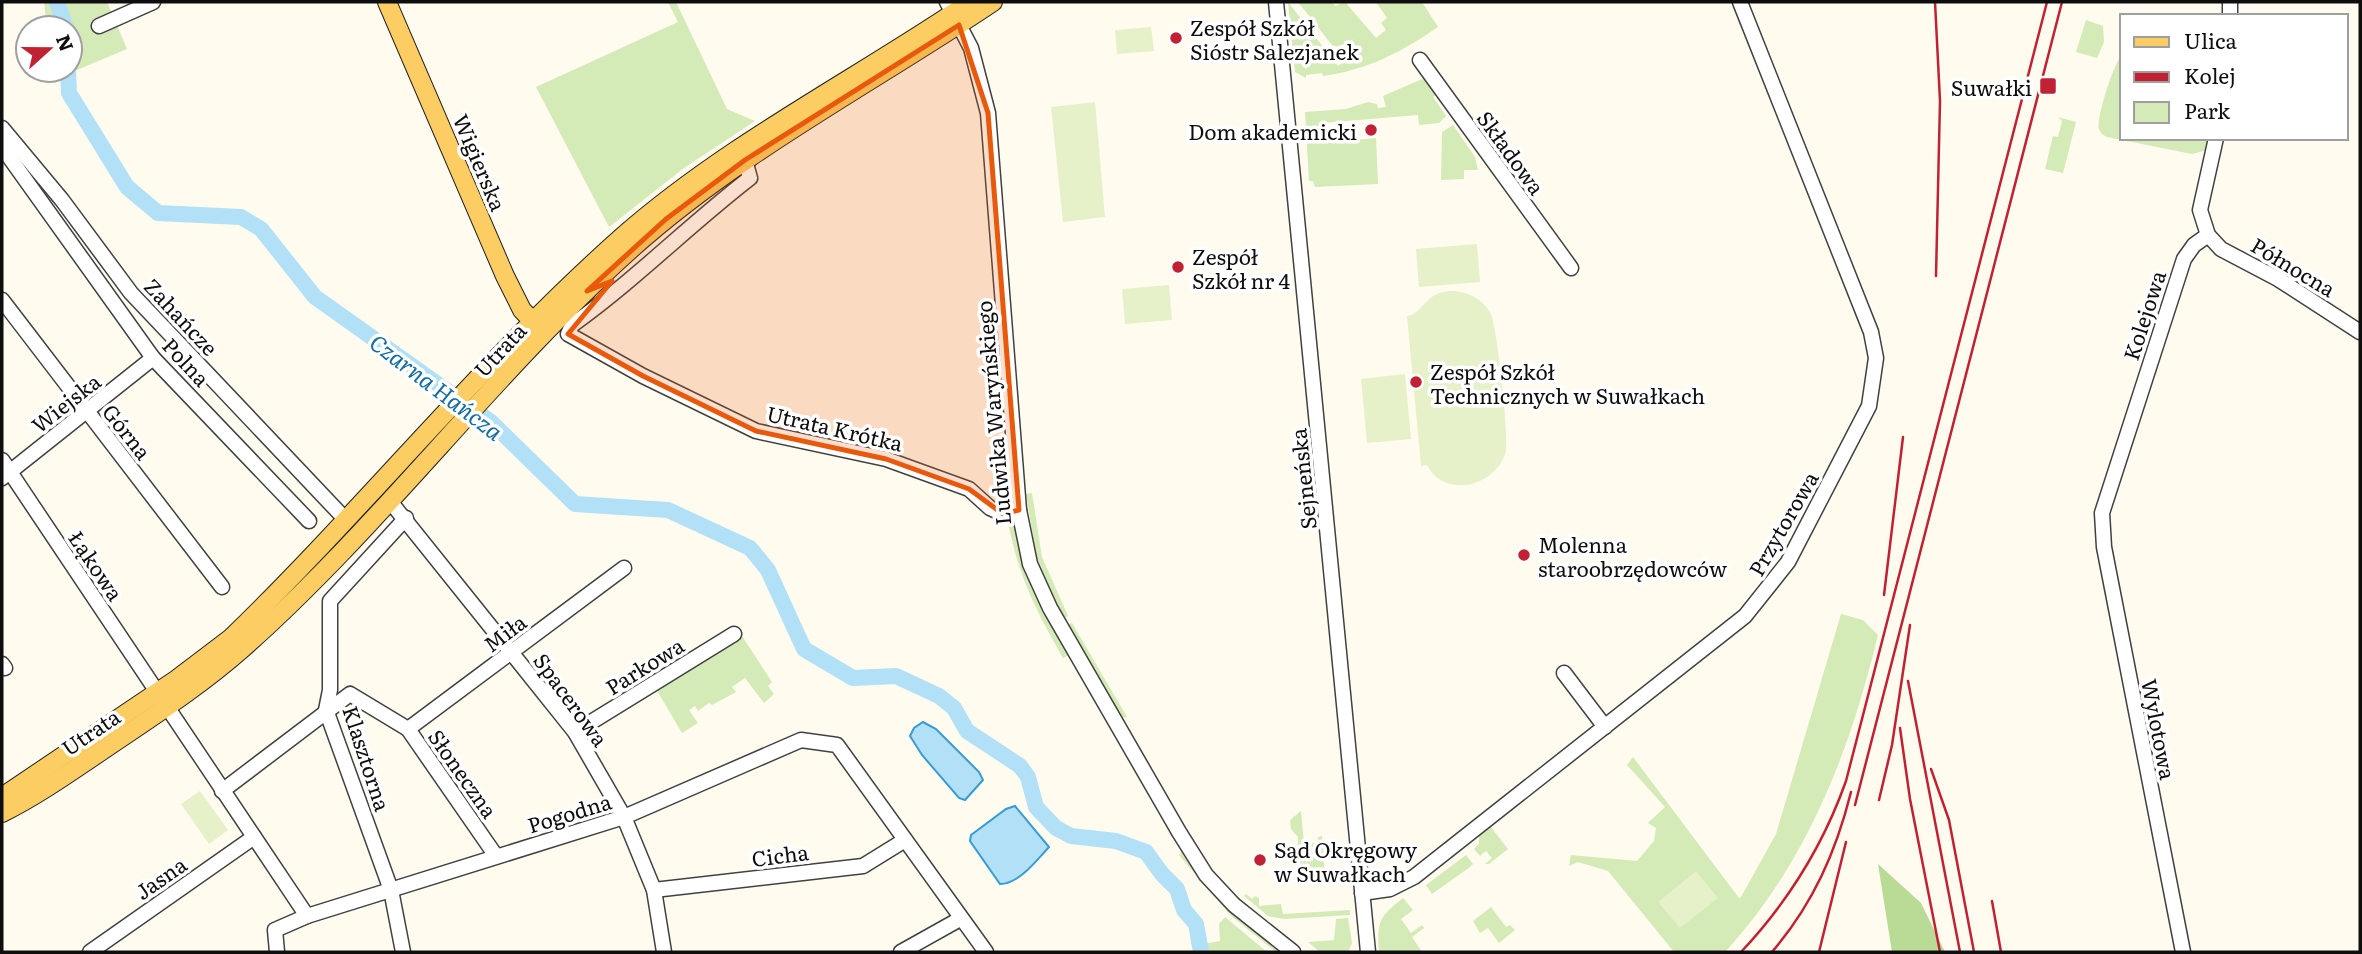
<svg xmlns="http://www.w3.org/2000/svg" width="2362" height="954" viewBox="0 0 2362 954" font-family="Literata,serif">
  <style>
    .green { fill: #d4eab7 }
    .forest { fill: #b9db96 }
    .pitch { fill: #e6f1c9 }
    .water { fill: #b2e1f7; stroke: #379cd0; stroke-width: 2 }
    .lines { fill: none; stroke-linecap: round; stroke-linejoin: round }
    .river { stroke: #b2e1f7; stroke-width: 16 }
    .minor-casing { stroke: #414141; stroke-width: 17 }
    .major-casing { stroke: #1f1f1f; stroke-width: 20 }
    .minor { stroke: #fff; stroke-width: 14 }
    .major { stroke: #fbcd62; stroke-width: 18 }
    .rail { stroke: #c12233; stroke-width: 2.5 }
    .marked { fill: #e8590c; fill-opacity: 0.2; stroke: #e8590c; stroke-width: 5; stroke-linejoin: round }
    .poi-dot { fill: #c12233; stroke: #fff; stroke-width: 2.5 }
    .labels { text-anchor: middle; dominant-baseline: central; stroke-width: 7; stroke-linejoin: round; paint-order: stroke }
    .poi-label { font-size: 21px; fill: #0e0e0e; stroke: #fff; text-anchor: start }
    .street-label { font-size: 21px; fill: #0e0e0e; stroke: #fff }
    .water-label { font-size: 23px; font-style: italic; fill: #146ca2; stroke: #fff }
  </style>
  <rect width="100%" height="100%" fill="#fffbee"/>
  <g class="green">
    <path d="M44,2H107L127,49L53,80L52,70H70V28H47Z"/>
    <path d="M668,2H676L727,109L755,121L684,168L609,227L536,87L678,22Z"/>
    <path d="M1288,2L1338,66L1353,56L1346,46L1354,39L1338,47L1332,45L1298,2H1332L1335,6L1345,2L1376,38L1386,30L1381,23L1387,18L1376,2H1422L1438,27C1402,52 1367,70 1323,76L1322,73L1306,75V78L1295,72Z"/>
    <path d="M2086,20L2103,26L2104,42L2097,58L2076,52Z"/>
    <path d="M2122,55V138H2210L2207,150L2192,154L2107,137C2103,135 2101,134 2099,129C2096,119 2114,62 2122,55Z"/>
    <path d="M1427,77L1438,93L1433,97L1446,116L1439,123L1419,125L1418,115L1322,123L1324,143L1376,138L1378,184L1315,187L1313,181H1309L1305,112L1346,109L1368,102L1377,104L1378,108L1386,107L1383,96Z"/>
    <path d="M2058,117L2076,122L2063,173L2045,169L2053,136L2058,137L2062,121Z"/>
    <path d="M1453,125L1475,157L1478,170H1464V179L1441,180L1442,132Z"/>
    <path d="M1032,493L1042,557L1068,616L1062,619L1037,561L1026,494Z"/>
    <path d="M1007,515L1014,520C1023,571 1043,611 1069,655L1063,658C1035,609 1016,572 1007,515Z"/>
    <path d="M1841,614L1863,620L1878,635C1850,751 1807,863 1725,952H1674L1608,871L1578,862L1569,866L1571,855L1637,861L1654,841L1656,828L1648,823L1665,807L1627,765L1633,757L1739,898L1741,897L1776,834Z"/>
    <path d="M1072,623L1127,717L1121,718L1067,625Z"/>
    <path d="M742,636L772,682L768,686L774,694L764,703L745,678L732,687L736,692L712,705L709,703L698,711L695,706L689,710L698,723L682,733L656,689Z"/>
    <path d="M1301,811L1304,844L1318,843V837L1322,836L1325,878L1303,880L1302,864H1297L1298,837L1291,829L1290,820Z"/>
    <path d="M1490,826L1508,849L1489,864H1485L1492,858L1486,851L1480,856L1474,849L1479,844V836Z"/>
    <path d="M1183,850L1233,913L1283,952H1276L1230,915L1179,855Z"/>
    <path d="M1466,855L1473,864L1470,867L1432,894L1426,885Z"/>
    <path d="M1246,894L1252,899L1255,896L1259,898V906L1281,904L1283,914L1350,910V915L1284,919L1268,916L1244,896Z"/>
    <path d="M1403,898L1413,910L1401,919L1411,933L1422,925L1424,928L1412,937L1422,952H1379C1377,921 1379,917 1403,898Z"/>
    <path d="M1491,907L1506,927L1510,925L1515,930L1499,943L1488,928L1480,933L1473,921Z"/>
    <path d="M1225,917L1267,952H1206L1204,944L1220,941L1219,924Z"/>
    <path d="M1348,918L1352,943L1348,952H1320L1308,942L1334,940L1336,919Z"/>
  </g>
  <path class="forest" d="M1878,864L1921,903L1945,952H1892Z"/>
  <g class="pitch">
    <path d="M1151,27L1154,51L1117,54L1115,30Z"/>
    <path d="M1095,102L1105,217L1063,222L1051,107Z"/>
    <path d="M1477,244L1480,282L1419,287L1416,249Z"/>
    <path d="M1169,285L1172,320L1125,324L1122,289Z"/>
    <path d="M1454,291C1469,292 1482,299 1490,312C1497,322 1509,439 1506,451C1497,486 1445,500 1427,465L1421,466L1407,316C1424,314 1424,290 1454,291Z"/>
    <path d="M1405,374L1411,439L1367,443L1361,379Z"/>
    <path d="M200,791L228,830L209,844L181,804Z"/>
    <path d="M1696,871L1718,898L1680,928L1658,902Z"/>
  </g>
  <g class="water">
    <path d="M923,722L936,729L979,772L983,780L965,800L959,798L922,755L910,736L914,728Z"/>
    <path d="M1015,806L1049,847C1037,860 1019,884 1000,884L970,841L971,835L1006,809Z"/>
  </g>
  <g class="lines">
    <g class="river">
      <path d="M57,2L66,28"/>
      <path d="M68,70L69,93L127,187L158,213L241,217L261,229L315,297L491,422L575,504L668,510L750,548L768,570L804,649L853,678L896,676L939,696L954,708L967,731L1020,766L1028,777L1036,807L1056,828L1071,836L1116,841L1146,852L1162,874L1177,889L1184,910L1196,924L1201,952"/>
    </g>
    <defs>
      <g id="minor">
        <path d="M947,2L971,48L988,113L1019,510L1030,564L1050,608L1179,832L1206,875L1234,905L1293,952"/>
        <path d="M1276,2L1368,952"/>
        <path d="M2230,16V2"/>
        <path d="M99,26L153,2"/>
        <path d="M1420,60L1571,268"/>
        <path d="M2,128L62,200L131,293L346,520"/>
        <path d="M2216,138L2200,210L2208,235L2221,249L2278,279L2360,332"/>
        <path d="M2,147L153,358L309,521"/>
        <path d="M745,160L750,178C689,225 635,280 572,325L568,334L643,376L756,431L886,459L969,489L990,508L1003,514L1019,510"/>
        <path d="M2,300L222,587"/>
        <path d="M2,460L307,916L624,817L801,740L837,745L986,952"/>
        <path d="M2,478L153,358"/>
        <path d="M389,500L575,732L624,817L654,890L664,952"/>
        <path d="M2,664L5,668"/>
        <path d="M1564,673L1605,727"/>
        <path d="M408,729L624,568"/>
        <path d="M575,732L734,634"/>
        <path d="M222,791L350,694L408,729L496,856"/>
        <path d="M654,890L863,866L905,840"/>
        <path d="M1362,893L1390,889L1414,877L1745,616L1788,562L1869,406L1876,358L1871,332L1740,2"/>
        <path d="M90,952L254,837"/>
        <path d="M277,952L275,930L307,916"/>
        <path d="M403,952L391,890L326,710L330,690V601L406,518"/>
        <path d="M901,952L960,919"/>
        <path d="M2183,952L2104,547L2102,513L2184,259L2194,245L2208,235"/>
      </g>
      <g id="major">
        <path d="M387,2L505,276L522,310L542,331"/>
        <path d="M2,797L177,679L231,638C365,508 483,360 623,236C728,144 855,80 970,2"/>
        <path d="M2,813C38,795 72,771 106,748C152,717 200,686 242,649C381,526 492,374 630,250C739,152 871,84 993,2"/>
      </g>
    </defs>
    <use href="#minor" class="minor-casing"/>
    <use href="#major" class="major-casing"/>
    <use href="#minor" class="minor"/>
    <use href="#major" class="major"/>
    <g class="rail">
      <path d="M1935,2L1940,101L1936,276"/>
      <path d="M1884,595L1903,437"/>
      <path d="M1908,681L1960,952"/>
      <path d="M1900,728L1910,799L1940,952"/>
      <path d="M1931,769L1949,820L1974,952"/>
      <path d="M1879,800L1892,745L1910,625"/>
      <path d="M1855,805L2062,2"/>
      <path d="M1992,901L2001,952"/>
      <path d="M1741,952C1788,902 1823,846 1846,781L2047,2"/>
      <path d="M1772,952C1813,904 1836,852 1851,792"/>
      <path d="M1819,952L1846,842"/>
    </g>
  </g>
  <path class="marked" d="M959,25L988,113L1019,510L1003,514L969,489L886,459L756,431L643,376L568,334L612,281L587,291L666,219L745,160Z"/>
  <g class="poi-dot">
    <circle cx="1176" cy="38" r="7"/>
    <rect x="2039" y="77" width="18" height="18" rx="3.5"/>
    <circle cx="1371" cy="130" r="7"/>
    <circle cx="1178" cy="267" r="7"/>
    <circle cx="1416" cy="382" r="7"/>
    <circle cx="1524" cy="555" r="7"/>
    <circle cx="1260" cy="860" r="7"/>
  </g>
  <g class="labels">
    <g class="poi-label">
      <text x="1190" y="26">Zespół Szkół<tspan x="1190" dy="24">Sióstr Salezjanek</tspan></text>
      <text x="2032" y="86" text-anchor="end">Suwałki</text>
      <text x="1357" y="130" text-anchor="end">Dom akademicki</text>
      <text x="1192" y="255">Zespół<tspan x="1192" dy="24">Szkół nr 4</tspan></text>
      <text x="1430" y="370">Zespół Szkół<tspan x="1430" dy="24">Technicznych w Suwałkach</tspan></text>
      <text x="1538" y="543">Molenna<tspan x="1538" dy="24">staroobrzędowców</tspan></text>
      <text x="1274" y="848">Sąd Okręgowy<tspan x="1274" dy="24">w Suwałkach</tspan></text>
    </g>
    <g class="street-label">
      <text transform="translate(1512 152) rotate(54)">Składowa</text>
      <text transform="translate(481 162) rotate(67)">Wigierska</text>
      <text transform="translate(2294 266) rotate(31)">Północna</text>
      <text transform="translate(2143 315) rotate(-72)">Kolejowa</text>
      <text transform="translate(182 316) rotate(47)">Zahańcze</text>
      <text transform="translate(499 349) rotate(-47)">Utrata</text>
      <text transform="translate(187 361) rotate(47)">Polna</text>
      <text transform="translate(65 402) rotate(-38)">Wiejska</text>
      <text transform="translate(992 413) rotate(-95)">Ludwika Waryńskiego</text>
      <text transform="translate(835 427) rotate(13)">Utrata Krótka</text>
      <text transform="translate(128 431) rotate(52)">Górna</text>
      <text transform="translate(1302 479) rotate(-96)">Sejneńska</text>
      <text transform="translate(1782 523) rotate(-60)">Przytorowa</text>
      <text transform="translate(97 565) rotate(56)">Łąkowa</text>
      <text transform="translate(504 632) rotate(-37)">Miła</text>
      <text transform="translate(644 665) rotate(-32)">Parkowa</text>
      <text transform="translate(572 699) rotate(54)">Spacerowa</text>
      <text transform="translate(2160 729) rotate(79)">Wylotowa</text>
      <text transform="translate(90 731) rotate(-34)">Utrata</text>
      <text transform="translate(368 758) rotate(72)">Klasztorna</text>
      <text transform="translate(464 773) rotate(55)">Słoneczna</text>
      <text transform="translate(569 812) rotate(-17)">Pogodna</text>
      <text transform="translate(780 854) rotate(-7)">Cicha</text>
      <text transform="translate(160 877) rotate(-35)">Jasna</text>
    </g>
    <g class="water-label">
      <text transform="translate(437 386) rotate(37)">Czarna Hańcza</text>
    </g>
  </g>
  <rect width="2362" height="954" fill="none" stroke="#0e0e0e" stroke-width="7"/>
  <rect x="2120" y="14" width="228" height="126" fill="#ffffff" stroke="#9f9f9f" stroke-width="2"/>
  <rect x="2134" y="37" width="35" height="10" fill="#fbcd62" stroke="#9f9f9f" stroke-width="2"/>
  <text x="2184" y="49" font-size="21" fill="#0e0e0e">Ulica</text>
  <rect x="2134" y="72" width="35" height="10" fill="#c12233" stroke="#9f9f9f" stroke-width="2"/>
  <text x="2184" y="84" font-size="21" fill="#0e0e0e">Kolej</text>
  <rect x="2134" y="102" width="35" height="21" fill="#d4eab7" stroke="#9f9f9f" stroke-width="2"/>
  <text x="2184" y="119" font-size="21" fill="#0e0e0e">Park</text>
  <g transform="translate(49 49) rotate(69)"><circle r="33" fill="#ffffff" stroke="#9f9f9f" stroke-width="2"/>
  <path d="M0-5L12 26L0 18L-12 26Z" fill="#c12233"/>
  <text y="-10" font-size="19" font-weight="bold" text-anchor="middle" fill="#0e0e0e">N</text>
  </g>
</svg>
